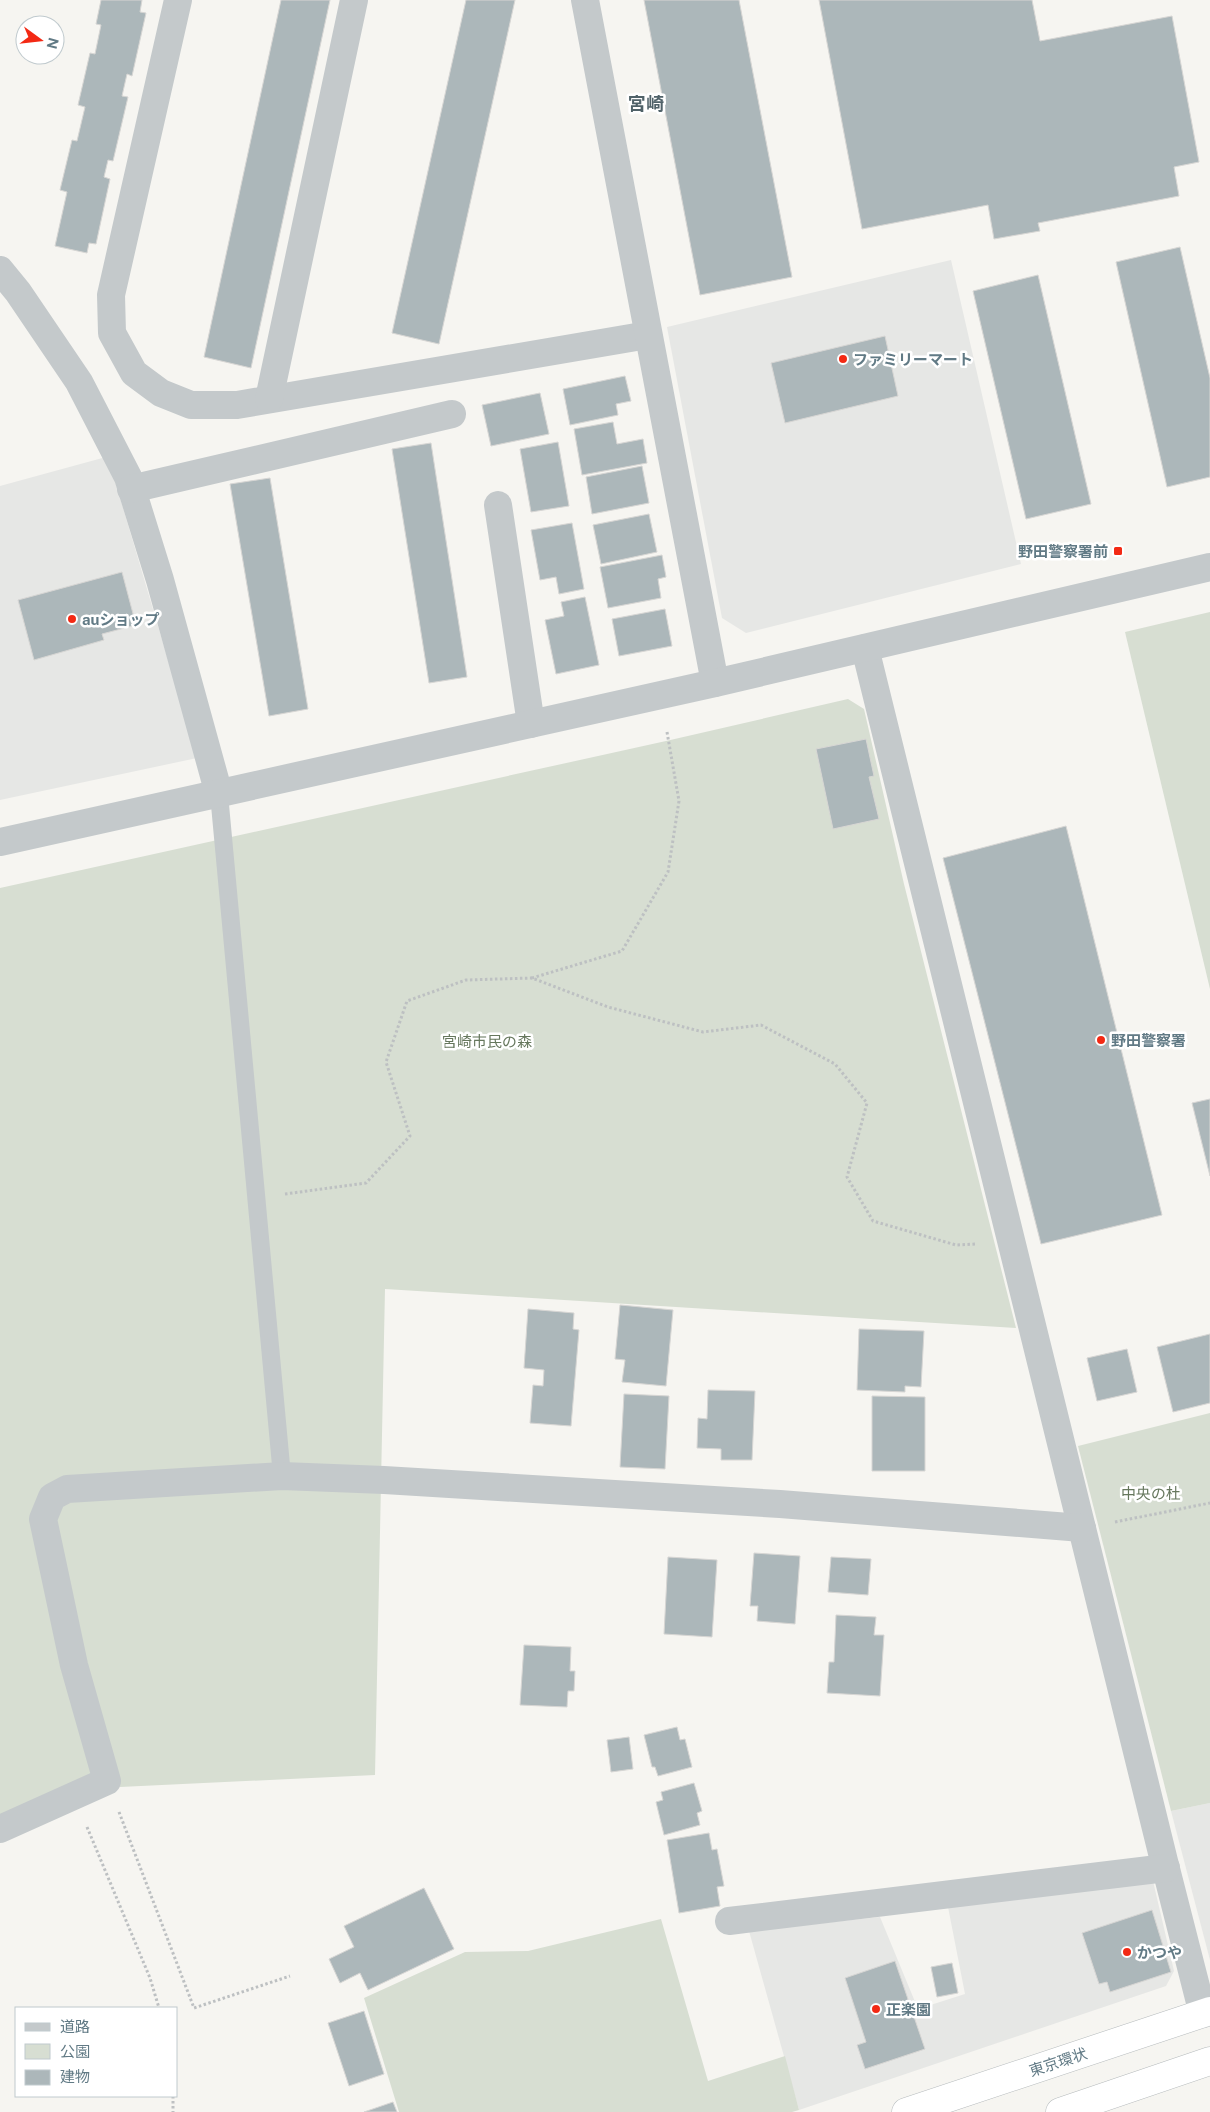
<svg xmlns="http://www.w3.org/2000/svg" width="1210" height="2112" viewBox="0 0 1210 2112" font-family="'Public Sans','Noto Sans JP',sans-serif">
  <style>
    .built { fill: #e6e7e5 }
    .green { fill: #d7ded2 }
    .building { fill: #acb7ba; stroke: #d7d6d4 }
    .lines { fill: none; stroke-linecap: round; stroke-linejoin: round }
    .trunk-casing { stroke: #b6bbbd; stroke-width: 29 }
    .path { stroke: #bdc0c2; stroke-width: 3; stroke-dasharray: 2.5 2.5; stroke-linecap: butt }
    .service { stroke: #c4c9cb; stroke-width: 18 }
    .minor { stroke: #c4c9cb; stroke-width: 28 }
    .tertiary { stroke: #c4c9cb; stroke-width: 28 }
    .trunk { stroke: #fff; stroke-width: 28 }
    .poi-dot { fill: #f32914; stroke: #fff; stroke-width: 2 }
    .labels { text-anchor: middle; dominant-baseline: central; stroke-width: 5; stroke-linejoin: round; paint-order: stroke }
    .poi-label { font-size: 15px; font-weight: bold; fill: #617a85; stroke: #fff; text-anchor: start }
    .park-label { font-size: 15px; fill: #66775d; stroke: #fff }
    .street-label { font-size: 15px; fill: #617a85; stroke: #fff }
    .quarter-label { font-size: 18px; font-weight: bold; fill: #506269; stroke: #fff }
  </style>
  <rect width="100%" height="100%" fill="#f6f5f1"/>
  <g class="built">
    <path d="M951,260L1021,564L746,633L722,618L667,327Z"/>
    <path d="M106,457L116,484L197,758L0,800V486Z"/>
    <path d="M1210,1803V1960L1171,1811Z"/>
    <path d="M1153,1881L1174,1971L1166,1986L799,2110L749,1931L880,1917L918,2009L965,1994L948,1907Z"/>
  </g>
  <g class="green">
    <path d="M1210,612V989L1125,632Z"/>
    <path d="M848,699L864,709L904,884L1016,1328L385,1289L375,1775L120,1787L114,1773L0,1822V888L666,741Z"/>
    <path d="M1210,1413V1803L1171,1811L1078,1446Z"/>
    <path d="M661,1919L708,2081L785,2056L799,2110L792,2112H399L364,1998L465,1952L528,1951Z"/>
  </g>
  <g class="building">
    <path d="M101,0H142L140,12L146,13L132,76L127,74L122,96L128,97L113,161L108,160L104,177L110,179L96,244L89,243L87,253L55,246L67,192L60,190L72,140L77,141L85,107L78,105L90,53L95,54L101,25L96,24Z"/>
    <path d="M281,0H330L251,368L204,357Z"/>
    <path d="M466,0H515L439,344L392,333Z"/>
    <path d="M644,0H739L792,277L700,295Z"/>
    <path d="M819,0H1032L1040,41L1172,16L1199,162L1174,167L1179,196L1038,223L1040,231L994,239L988,205L862,229Z"/>
    <path d="M1180,247L1210,378V477L1167,487L1116,262Z"/>
    <path d="M1038,275L1091,504L1026,519L973,291Z"/>
    <path d="M885,336L898,396L785,423L771,363Z"/>
    <path d="M625,376L631,401L616,404L618,415L570,425L563,389Z"/>
    <path d="M540,393L549,434L491,446L482,405Z"/>
    <path d="M613,422L617,444L643,439L647,463L582,475L574,429Z"/>
    <path d="M558,442L569,506L531,512L520,449Z"/>
    <path d="M431,443L467,677L429,683L392,449Z"/>
    <path d="M642,466L649,503L592,514L586,477Z"/>
    <path d="M270,478L308,709L269,716L230,484Z"/>
    <path d="M649,514L657,552L601,564L593,525Z"/>
    <path d="M572,523L584,589L559,594L556,577L540,580L531,530Z"/>
    <path d="M662,555L666,577L658,579L661,598L608,608L600,567Z"/>
    <path d="M122,572L136,625L102,634L104,640L34,660L18,600Z"/>
    <path d="M585,597L599,665L556,674L545,620L564,616L561,602Z"/>
    <path d="M665,609L672,646L619,656L612,619Z"/>
    <path d="M866,739L874,776L869,777L879,819L833,829L816,749Z"/>
    <path d="M1066,826L1162,1215L1041,1244L943,858Z"/>
    <path d="M1210,1099V1176L1192,1103Z"/>
    <path d="M620,1305L673,1310L666,1386L622,1382L625,1360L615,1359Z"/>
    <path d="M528,1309L574,1313L573,1329L579,1330L571,1426L530,1423L533,1385L543,1386L544,1370L524,1368Z"/>
    <path d="M859,1329L924,1331L921,1387L905,1386V1392L857,1390Z"/>
    <path d="M1210,1334V1403L1173,1412L1157,1347Z"/>
    <path d="M1127,1349L1137,1392L1097,1401L1087,1358Z"/>
    <path d="M708,1390L755,1391L752,1460H721V1449L697,1448L698,1418L707,1419Z"/>
    <path d="M624,1394L669,1396L665,1469L620,1467Z"/>
    <path d="M872,1396L925,1397V1471H872Z"/>
    <path d="M754,1553L800,1556L795,1624L757,1621L758,1606H750Z"/>
    <path d="M668,1557L717,1560L712,1637L664,1634Z"/>
    <path d="M831,1557L871,1559L868,1595L828,1592Z"/>
    <path d="M836,1615L876,1617L874,1635H884L880,1696L827,1693L829,1662H834Z"/>
    <path d="M524,1645L571,1647L570,1671H575L574,1691H568L567,1707L520,1705Z"/>
    <path d="M677,1727L680,1740L685,1739L692,1767L658,1776L655,1767H652L644,1735Z"/>
    <path d="M629,1737L633,1769L611,1772L607,1740Z"/>
    <path d="M694,1783L702,1811L697,1813L700,1825L664,1835L656,1802L663,1800L661,1792Z"/>
    <path d="M709,1833L712,1850L717,1849L724,1886L717,1887L720,1906L679,1913L667,1840Z"/>
    <path d="M424,1888L454,1949L368,1990L360,1973L340,1983L329,1959L354,1947L344,1926Z"/>
    <path d="M1152,1910L1171,1972L1110,1992L1107,1982L1099,1984L1082,1933Z"/>
    <path d="M895,1961L925,2049L865,2069L857,2045L866,2042L845,1978Z"/>
    <path d="M952,1963L958,1993L937,1997L931,1967Z"/>
    <path d="M364,2011L384,2074L349,2086L328,2023Z"/>
    <path d="M393,2102L397,2112H364Z"/>
  </g>
  <g class="lines">
    <defs>
      <g id="trunk">
        <path d="M906,2112L1210,2011"/>
        <path d="M1060,2112L1210,2061"/>
      </g>
    </defs>
    <use href="#trunk" class="trunk-casing"/>
    <g class="path">
      <path d="M667,732L679,801L668,872L622,951L532,978L608,1007L703,1032L761,1025L835,1064L867,1103L847,1177L873,1221L956,1245L976,1244"/>
      <path d="M285,1194L366,1183L410,1136L386,1062L407,1001L466,980L532,978"/>
      <path d="M1115,1522L1210,1503"/>
      <path d="M119,1812L194,2008L290,1976"/>
      <path d="M87,1827L150,1978L159,2008"/>
      <path d="M173,2096V2112"/>
    </g>
    <path class="service" d="M219,794L282,1476"/>
    <g class="minor">
      <path d="M178,0L111,295L112,333L134,373L161,393L191,405H237L648,335"/>
      <path d="M585,0L715,683"/>
      <path d="M0,270L18,292L79,382L128,477L160,580L219,794"/>
      <path d="M269,399L354,0"/>
      <path d="M131,489L452,414"/>
      <path d="M498,505L531,724"/>
      <path d="M865,648L1164,1861L1203,2014"/>
      <path d="M0,1829L107,1781L74,1665L43,1519L52,1497L67,1489L282,1476L384,1480L780,1504L1082,1528"/>
      <path d="M729,1921L1166,1868"/>
    </g>
    <path class="tertiary" d="M0,842L715,683L1210,567"/>
    <use href="#trunk" class="trunk"/>
  </g>
  <g class="poi-dot">
    <circle cx="843" cy="359" r="5"/>
    <rect x="1113" y="546" width="10" height="10" rx="2.5"/>
    <circle cx="72" cy="619" r="5"/>
    <circle cx="1101" cy="1040" r="5"/>
    <circle cx="1127" cy="1952" r="5"/>
    <circle cx="876" cy="2009" r="5"/>
  </g>
  <g class="labels">
    <g class="poi-label">
      <text x="853" y="359">ファミリーマート</text>
      <text x="1108" y="551" text-anchor="end">野田警察署前</text>
      <text x="82" y="619">auショップ</text>
      <text x="1111" y="1040">野田警察署</text>
      <text x="1137" y="1952">かつや</text>
      <text x="886" y="2009">正楽園</text>
    </g>
    <g class="park-label">
      <text x="487" y="1041">宮崎市民の森</text>
      <text x="1151" y="1493">中央の杜</text>
    </g>
    <g class="street-label">
      <text transform="translate(1058 2062) rotate(-18)">東京環状</text>
    </g>
    <g class="quarter-label">
      <text x="646" y="103">宮崎</text>
    </g>
  </g>
  <rect x="15" y="2007" width="162" height="90" fill="#ffffff" stroke="#c0cace"/>
  <rect x="25" y="2023" width="25" height="8" fill="#c4c9cb" stroke="#c0cace"/>
  <text x="60" y="2032" font-size="15" fill="#617a85">道路</text>
  <rect x="25" y="2044" width="25" height="15" fill="#d7ded2" stroke="#c0cace"/>
  <text x="60" y="2057" font-size="15" fill="#617a85">公園</text>
  <rect x="25" y="2070" width="25" height="15" fill="#acb7ba" stroke="#c0cace"/>
  <text x="60" y="2082" font-size="15" fill="#617a85">建物</text>
  <g transform="translate(40 40) rotate(105)"><circle r="24" fill="#ffffff" stroke="#c0cace"/>
  <path d="M0-4L9 19L0 12L-9 19Z" fill="#f32914"/>
  <text y="-8" font-size="14" font-weight="bold" text-anchor="middle" fill="#617a85">N</text>
  </g>
</svg>
